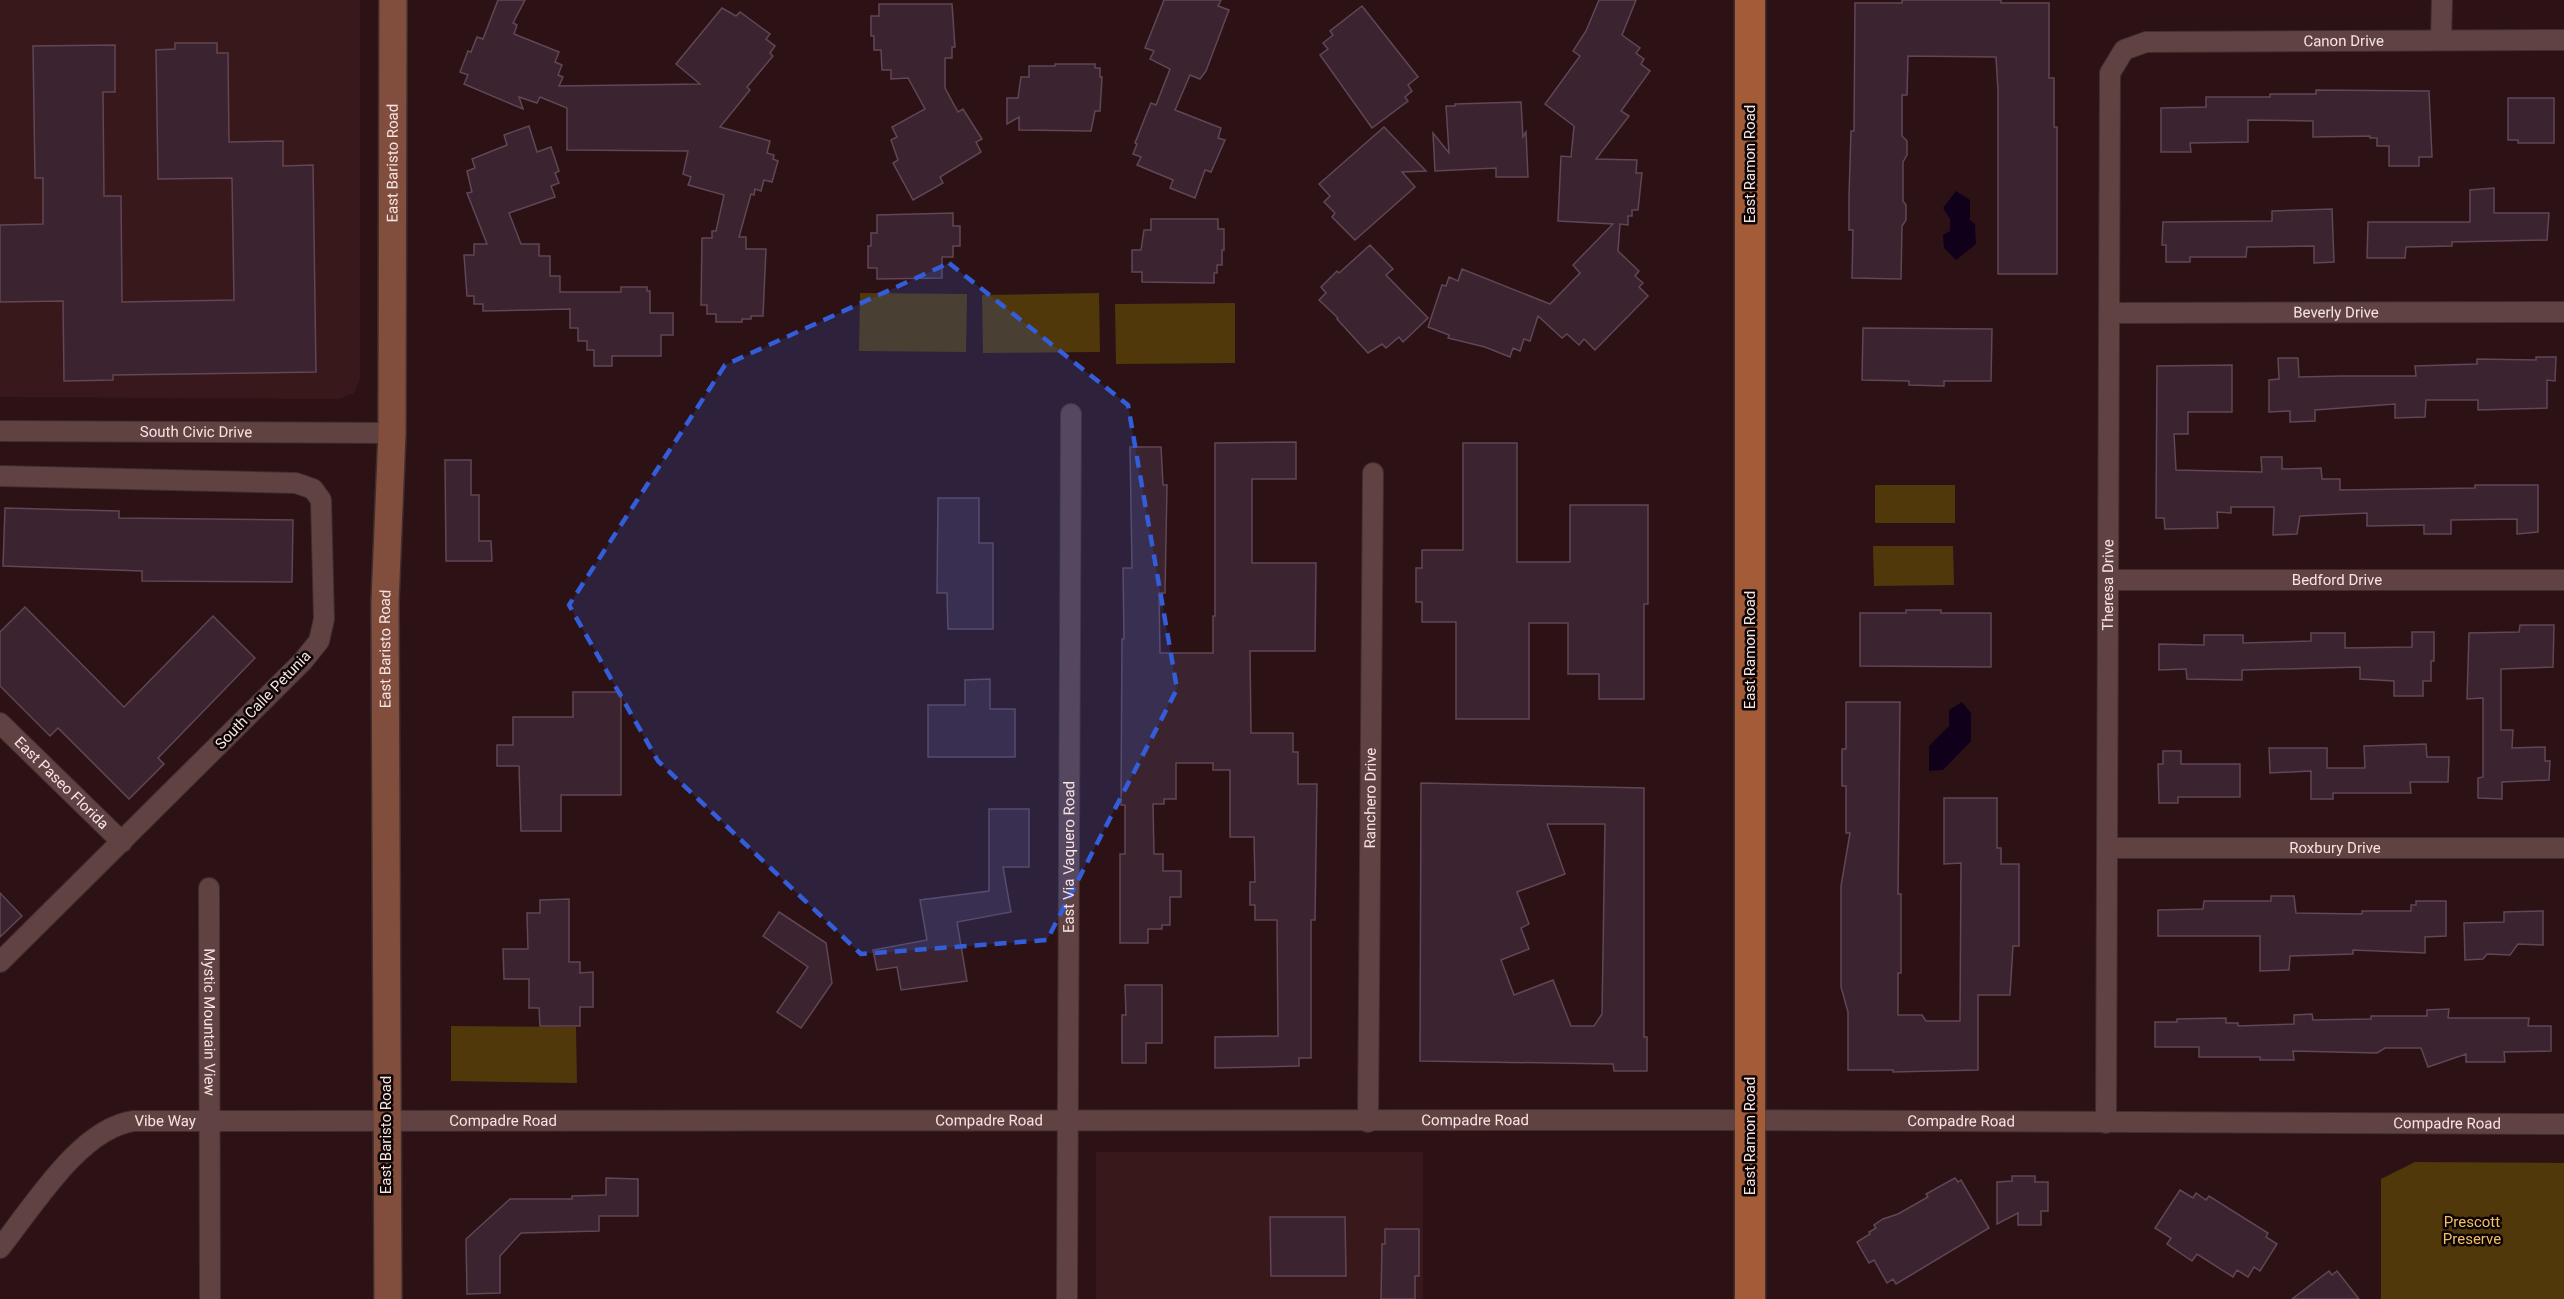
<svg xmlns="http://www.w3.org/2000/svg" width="2564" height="1299" viewBox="0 0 2564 1299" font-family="Roboto,sans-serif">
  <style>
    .built { fill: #39181b }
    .green { fill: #50380a }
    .water { fill: #100019 }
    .building { fill: #3b2330; stroke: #614655; stroke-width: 1.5; fill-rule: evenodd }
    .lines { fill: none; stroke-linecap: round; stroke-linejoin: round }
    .street-casing { stroke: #402e2f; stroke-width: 22 }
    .secondary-casing { stroke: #402e2f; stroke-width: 30 }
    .primary-casing { stroke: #402e2f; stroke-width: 33 }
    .street { stroke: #604243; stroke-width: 20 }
    .secondary { stroke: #814e3e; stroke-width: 27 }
    .primary { stroke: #a35b38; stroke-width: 30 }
    .marked { fill: #335dd9; fill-opacity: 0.2; stroke: #335dd9; stroke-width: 4.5; stroke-dasharray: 12 8; stroke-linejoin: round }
    .labels { text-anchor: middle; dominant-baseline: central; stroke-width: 5; stroke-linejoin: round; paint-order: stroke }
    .street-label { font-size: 15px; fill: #f6e3e3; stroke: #0d0404 }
    .park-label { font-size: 15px; fill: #f2bf67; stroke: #0d0404 }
  </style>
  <rect width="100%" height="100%" fill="#2c1214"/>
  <g class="built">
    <path d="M0,0H360V379L354,393L340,399L0,397Z"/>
    <rect x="1096" y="1152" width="327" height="147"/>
  </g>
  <g class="green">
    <path d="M860,293L967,294L966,352L859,351Z"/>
    <path d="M1099,293L1100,352L983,353L982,295Z"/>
    <path d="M1235,303V363L1116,364L1115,304Z"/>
    <rect x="1875" y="485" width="80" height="38"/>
    <path d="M1873,546H1953L1954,585L1874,586Z"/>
    <path d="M451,1026L576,1027L577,1083L451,1081Z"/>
    <path d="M2415,1162L2564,1163V1299H2381V1179Z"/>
  </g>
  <g class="water">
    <path d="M1956,191L1970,200V220L1975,224L1976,244L1956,260L1944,248L1943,235L1950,231V219L1943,208Z"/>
    <path d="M1962,702L1971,713V741L1943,770L1929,771V746L1949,726V710Z"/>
  </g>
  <g class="building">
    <path d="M498,0H525L513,23L517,25L514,34L559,52L555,62L562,65L558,75L563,77L559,86L700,84L676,64L722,8L736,16L740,12L770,34L766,39L775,46L770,53L773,56L747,87L750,90L720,127L770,141L767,153L774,155L773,159L778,161L772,182L764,180L761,191L755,189L754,195L751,194L739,237H746V249H766L763,316H751V319H742V322H716V314H707V305H701L702,238H712V231H716L724,195L688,185L691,177L683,174L688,151L567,150V108L540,97L537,103L519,97L523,109L464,84L468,75L460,72L468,51L471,52L477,37L483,39Z"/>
    <path d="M1164,0H1221L1218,6L1229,10L1206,71L1200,79L1190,75L1175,110L1221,128L1218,138L1225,140L1211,172L1205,170L1195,198L1170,188L1173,180L1137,165L1141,157L1133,154L1137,144L1135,143L1144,120L1151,103L1156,105L1170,69L1150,59L1154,51L1145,48Z"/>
    <path d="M1599,0H1636L1622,35L1640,48L1636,53L1644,59L1641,64L1650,71L1621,111L1629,116L1596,159L1637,160L1636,173H1642L1638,210H1632V216H1628V225L1620,224L1618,251L1639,271L1635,276L1643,283L1639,287L1648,296L1595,350L1584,339L1579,345L1567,334L1562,338L1538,316L1530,341L1524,339L1520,351L1513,348L1510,357L1485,347L1448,338L1449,335L1428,327L1442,285L1446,286L1449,277L1458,281L1462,269L1550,304L1580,273L1573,265L1613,224L1558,221L1561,156L1571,157L1574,126L1545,104L1580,56L1573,51L1586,31Z"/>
    <path d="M1902,0H2001V3H2049V78H2054V127H2057V274H1998V91L1996,57L1908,56L1907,95H1902V136L1907,141V155L1903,162V201L1906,205V220L1902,226L1901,279L1852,278L1853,230H1849V196L1851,131H1854L1855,3H1902Z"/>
    <path d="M879,4H952L955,47H952V58H945V88L958,112L963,109L982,139L976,142L981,152L940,177L943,183L913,200L893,163L898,160L891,140L897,137L892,127L925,109L908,78L891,79V70H882L881,50H874V36H871V16H879Z"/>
    <path d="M1362,6L1418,77L1408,85L1412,91L1405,97L1408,101L1372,128L1320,55L1328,49L1323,43L1333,35L1330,31Z"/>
    <path d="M175,43H217V53H228L229,142L283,141V166L313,165L316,372L113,375V380L64,381L63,301L0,302V225L43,224V178H35L33,46L115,45V92H103L104,196H121L122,302L234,300L232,178L158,179L156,50L175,49Z"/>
    <path d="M1055,64H1095V68H1100V77H1102L1100,111H1095L1091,131L1019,130V117L1007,124V98H1018L1021,77H1029V66H1055Z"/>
    <path d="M2316,90L2429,91L2432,157H2419V166H2389V146H2377V138H2370V136L2313,137V121L2248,120V142L2190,143L2191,152H2161V108L2206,107V97H2270V94H2316Z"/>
    <path d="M2508,98H2554V143H2518V140H2508Z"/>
    <path d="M1521,102L1523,137L1526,132L1528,177H1496V168L1435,171L1433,133L1449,153L1446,106H1455V104Z"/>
    <path d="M529,126L537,152L551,147L559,171L555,173L559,183L551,186L555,197L509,213L521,244H539V256H550V276H560V292H621V287H647V291H650V313H673V335H661V356H612V366H594V350H587V341H578V328H570V309L483,311V304H474V296H467L464,255H474V244H487L467,193L472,192L467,171L475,168L472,159L507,145L504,135Z"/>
    <path d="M1384,127L1426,171L1402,172L1415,187L1355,240L1332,217L1335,213L1324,202L1330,196L1319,184Z"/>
    <path d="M2494,188V213H2549L2547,240L2452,242V246L2406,247L2405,258H2367L2368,222H2470V190Z"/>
    <path d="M2332,209L2334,262L2314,263V246L2247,247L2246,257H2190V262H2166V245H2162L2163,222L2272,221V211Z"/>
    <path d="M953,213V226H960V246H953V257H942V278L877,279V268H868V246H871V233H877V215Z"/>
    <path d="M1151,219H1218V229H1224V250H1222V265H1217V273H1214V283L1142,282V272H1132V250H1141L1144,230H1151Z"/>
    <path d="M1370,245L1393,269L1386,275L1428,318L1403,342L1399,337L1386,348L1382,344L1368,353L1337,319L1338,318L1319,300L1326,293L1321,287L1337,271L1339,273Z"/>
    <path d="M1863,328L1992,329L1991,381H1944V386L1909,385V381L1862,380Z"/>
    <path d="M2536,357H2556L2555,381L2547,380V408L2478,410V400H2426L2425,417L2395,418V404L2315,410V421L2290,422V411L2269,412V380L2279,379L2278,358H2298L2299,377L2342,376H2416L2415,366L2477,364V359L2536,360Z"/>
    <path d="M2232,365V412H2188V434H2174L2176,470L2262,472L2261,457H2282V469L2321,468L2322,479H2340V490L2475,488V485H2538V532L2517,534V519L2451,520V534H2424V525L2367,526V513L2300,516L2297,534L2273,535L2274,507H2231V513L2217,512L2218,528L2165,529L2164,518H2156L2157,366Z"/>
    <path d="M1296,442V479H1252V563H1316L1315,651H1250L1251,733H1293V752H1298V784H1317L1315,920H1311V1058H1299V1066L1215,1068V1037L1278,1036L1277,920H1255V905H1250V882H1255L1254,837H1230V770H1213V763H1176V799H1164V804H1153L1154,854H1163V871H1181V897H1170V925H1162V929H1148V943H1120V854H1125V805H1121L1122,639H1124L1123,568H1132L1130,447H1161L1163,485H1167L1165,593H1159L1160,653H1213V616H1215V443Z"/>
    <path d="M1463,443H1517V562H1570V505H1648V604H1644V699H1599V674H1568V623H1529V719H1456V622H1422V602H1416V568H1422V550H1463Z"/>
    <path d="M445,460H471V495H479V541H491L492,561H446Z"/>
    <path d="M938,498H979V543H993V629H948L947,593H937Z"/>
    <path d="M5,508L119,511V518L293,520L292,582L142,581V571L3,566Z"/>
    <path d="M25,607L124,707L213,616L255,658L158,758L164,764L129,799L58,728L50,736L0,686V632Z"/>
    <path d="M1906,610H1941V613H1991V667L1860,666V613H1906Z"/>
    <path d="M2520,625H2554L2553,667L2501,669V730H2513L2512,748L2545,747V761H2550L2549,780L2502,782V799L2478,798V778L2483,777V698L2467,699L2469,633L2519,632Z"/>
    <path d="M2412,632H2434V661H2431V681H2423V696H2394V681L2360,679V667L2242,670V680L2187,679L2186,669L2159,670V644L2204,645V635H2243V643L2311,641V633H2345V648L2412,647Z"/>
    <path d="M990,679V709H1015V757H928V705H965V680Z"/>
    <path d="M573,692H621V795H561V831H521L519,766H497V745H513V717H573Z"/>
    <path d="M1846,702H1900L1898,894H1901V973H1898V1015H1922L1926,1021H1960L1961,863L1944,864V798H1997V848H2001V864H2019V946H2013L2010,995H1978V1070L1893,1072V1070H1848V1012L1841,987V886L1850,833H1846V786H1842V749H1846Z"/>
    <path d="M2426,744L2427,757H2449L2448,782H2410L2411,793H2333V799H2311V771L2270,773L2269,748H2327V768H2365L2364,746Z"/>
    <path d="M2163,751H2181V764H2240V797H2178V803H2159L2158,764H2163Z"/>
    <path d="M1421,783L1644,788V1037H1647V1071H1614L1613,1064L1420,1061ZM1547,824H1605L1602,1014L1594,1026H1571L1553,980L1514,995L1501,960L1529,949L1521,928L1529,924L1517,892L1565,874Z"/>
    <path d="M989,809H1029V867H1003L1011,912L957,922L967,981L901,990L897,967L877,970L873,950L927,940L920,900L989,891Z"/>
    <path d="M0,893L22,916L0,937Z"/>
    <path d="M2271,896H2294L2296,913L2362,914V911H2411V905H2416V901H2446V936L2425,937V953L2353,950V954L2290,956L2289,970L2260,971V936H2158V910L2203,909L2204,901H2271Z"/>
    <path d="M569,899V962H580V973L593,972V1007H580V1026H540L539,1008H529V979H504L503,949H528L527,913H540V900Z"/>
    <path d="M2543,911V945L2518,944L2510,955L2487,954L2483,959L2465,960L2464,923L2504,922V912Z"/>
    <path d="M779,912L826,943L832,983L801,1028L777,1012L808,967L763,936Z"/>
    <path d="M1125,985H1162V1043H1146V1063H1122V1015H1126Z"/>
    <path d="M2449,1009L2448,1018H2529L2528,1026H2551V1051L2504,1052L2505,1062H2466V1054L2428,1067L2421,1048H2385L2377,1053L2293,1051L2294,1060H2260V1057H2199V1047H2155V1022H2177V1019L2226,1018V1023H2238V1026L2294,1024V1015L2312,1014L2313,1020L2371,1019V1016H2427V1010Z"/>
    <path d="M2012,1176H2035V1182H2048V1211H2041V1225H2018V1213L1997,1224V1182L2012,1181Z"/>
    <path d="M606,1178L638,1179V1216H599V1231L521,1233L500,1256V1293L467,1294L466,1239L510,1199H572V1196L606,1195Z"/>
    <path d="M1955,1178L1958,1182L1961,1180L1989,1228L1896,1284L1893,1279L1887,1283L1874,1260L1869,1263L1857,1242L1870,1234L1869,1232L1876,1228L1874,1225L1883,1219L1898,1214L1928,1197L1926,1194Z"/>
    <path d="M2180,1190L2193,1198L2196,1193L2206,1200L2209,1196L2268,1233L2266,1237L2277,1244L2260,1271L2254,1267L2248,1277L2237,1270L2233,1277L2197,1254L2192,1261L2167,1244L2171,1238L2155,1228Z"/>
    <path d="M1270,1217H1345L1346,1276H1271Z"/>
    <path d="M1385,1229H1419V1276H1415V1299H1381L1382,1244H1385Z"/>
    <path d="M2329,1271L2332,1275L2337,1271L2359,1299H2292Z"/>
  </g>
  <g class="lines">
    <defs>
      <g id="street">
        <path d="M2441,39L2442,0"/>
        <path id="s1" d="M2110,313L2564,312"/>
        <path id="s2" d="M0,431L392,433"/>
        <path d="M0,476L296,483L313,489L321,500L324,619L319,641L303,661L0,962"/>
        <path id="s3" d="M2109,580H2564"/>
        <path id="s4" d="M0,723L122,842"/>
        <path id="s5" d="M2107,848H2564"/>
        <path id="s6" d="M209,888L210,1299"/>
        <path id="s7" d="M1368,1122L1373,473"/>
        <path id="s8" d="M2106,1123L2110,73L2124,50L2146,42L2564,40"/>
        <path id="s9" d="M0,1248C33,1207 80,1128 134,1121L1709,1120L2564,1124"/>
        <path id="s10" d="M1067,1299L1071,414"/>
      </g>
      <g id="secondary">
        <path id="s11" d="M388,1299L385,602L392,433L393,0"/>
      </g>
      <path id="primary" d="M1750,1299V0"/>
    </defs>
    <use href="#street" class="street-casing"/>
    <use href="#secondary" class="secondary-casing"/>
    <use href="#primary" class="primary-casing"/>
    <use href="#street" class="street"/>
    <use href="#secondary" class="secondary"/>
    <use href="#primary" class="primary"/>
  </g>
  <path class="marked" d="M949,263L1128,405L1177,689L1047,940L861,954L658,761L569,605L725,365Z"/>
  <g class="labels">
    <g class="street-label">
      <text stroke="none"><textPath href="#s8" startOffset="1298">Canon Drive</textPath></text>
      <text stroke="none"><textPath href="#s11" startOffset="1136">East Baristo Road</textPath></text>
      <text transform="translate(1750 164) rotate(-90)">East Ramon Road</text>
      <text stroke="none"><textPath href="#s1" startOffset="226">Beverly Drive</textPath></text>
      <text stroke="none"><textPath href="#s2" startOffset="196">South Civic Drive</textPath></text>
      <text stroke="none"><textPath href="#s3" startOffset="228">Bedford Drive</textPath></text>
      <text stroke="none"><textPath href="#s8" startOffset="538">Theresa Drive</textPath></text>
      <text stroke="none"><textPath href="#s11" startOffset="650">East Baristo Road</textPath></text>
      <text transform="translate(1750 650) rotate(-90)">East Ramon Road</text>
      <text transform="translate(263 700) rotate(-46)">South Calle Petunia</text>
      <text stroke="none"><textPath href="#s4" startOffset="86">East Paseo Florida</textPath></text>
      <text stroke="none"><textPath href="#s7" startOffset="324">Ranchero Drive</textPath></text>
      <text stroke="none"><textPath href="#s5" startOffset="228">Roxbury Drive</textPath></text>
      <text stroke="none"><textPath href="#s10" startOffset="442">East Via Vaquero Road</textPath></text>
      <text stroke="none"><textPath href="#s6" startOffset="134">Mystic Mountain View</textPath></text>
      <text stroke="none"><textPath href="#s9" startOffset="1044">Compadre Road</textPath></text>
      <text stroke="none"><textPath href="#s9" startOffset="1530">Compadre Road</textPath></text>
      <text stroke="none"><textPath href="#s9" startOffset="2016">Compadre Road</textPath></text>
      <text stroke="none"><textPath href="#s9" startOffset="220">Vibe Way</textPath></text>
      <text stroke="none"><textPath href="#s9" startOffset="558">Compadre Road</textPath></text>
      <text stroke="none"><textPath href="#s9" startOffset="2502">Compadre Road</textPath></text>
      <text transform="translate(386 1135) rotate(-90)">East Baristo Road</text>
      <text transform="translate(1750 1136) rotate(-90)">East Ramon Road</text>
    </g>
    <g class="park-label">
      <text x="2472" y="1222">Prescott<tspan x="2472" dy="17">Preserve</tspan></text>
    </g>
  </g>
</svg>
